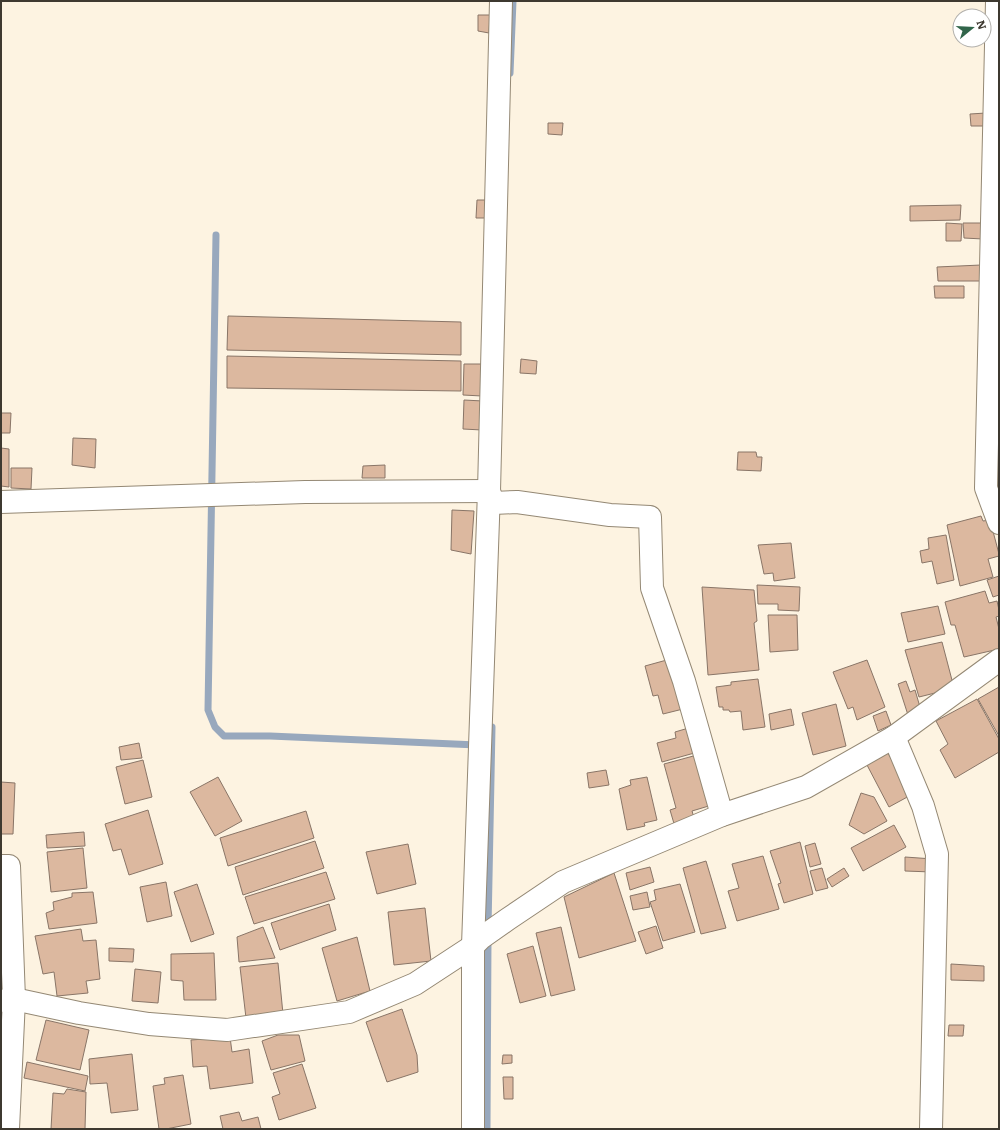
<svg xmlns="http://www.w3.org/2000/svg" width="1000" height="1130" viewBox="0 0 1000 1130" font-family="Literata,serif">
  <style>
    .lines { fill: none; stroke-linecap: round; stroke-linejoin: round }
    .stream { stroke: #98a8bd; stroke-width: 7 }
    .building { fill: #dcb89f; stroke: #897567 }
    .street-casing { stroke: #948874; stroke-width: 24 }
    .street { stroke: #fff; stroke-width: 22 }
  </style>
  <rect width="100%" height="100%" fill="#fdf3e1"/>
  <g class="lines">
    <g class="stream">
      <path d="M510,73L513,1"/>
      <path d="M216,235L208,710L215,727L224,736H270L477,745"/>
      <path d="M488,928L492,727"/>
      <path d="M487,1129L488,939"/>
    </g>
  </g>
  <g class="building">
    <path d="M478,15H490L489,33L478,31Z"/>
    <path d="M986,113V126H971L970,114Z"/>
    <path d="M548,123H563L562,135L548,134Z"/>
    <path d="M477,200H485V218H476Z"/>
    <path d="M961,205L960,220L910,221V206Z"/>
    <path d="M946,223L962,224L961,241H946Z"/>
    <path d="M963,223H983V239L964,238Z"/>
    <path d="M981,265V281H938L937,267Z"/>
    <path d="M934,286H964V298H935Z"/>
    <path d="M228,316L461,322V355L227,350Z"/>
    <path d="M227,356L461,361V391L227,388Z"/>
    <path d="M521,359L537,361L536,374L520,373Z"/>
    <path d="M464,364H483L482,396L463,395Z"/>
    <path d="M464,400L483,401L482,430L463,429Z"/>
    <path d="M1,413H11L10,433H1Z"/>
    <path d="M73,438L96,439L95,468L72,465Z"/>
    <path d="M1,448L9,449V487L1,486Z"/>
    <path d="M738,452H756L757,457H762L761,471L737,470Z"/>
    <path d="M385,465V478H362L363,466Z"/>
    <path d="M11,468H32L31,489L11,488Z"/>
    <path d="M452,510L474,511L471,554L451,550Z"/>
    <path d="M981,516L983,521L990,520L999,554V556L988,559L993,577L960,586L947,525Z"/>
    <path d="M946,535L954,580L937,584L932,561L922,563L920,551L929,549L928,538Z"/>
    <path d="M791,543L795,578L774,581L773,573L764,574L758,545Z"/>
    <path d="M999,576V595L993,597L987,580Z"/>
    <path d="M757,585L800,587L799,611L778,610V604H758Z"/>
    <path d="M702,587L754,590L757,621L754,623L759,670L708,675Z"/>
    <path d="M985,591L989,603L997,601L999,610V616L996,617L999,629V649L964,657L955,625H951L945,602Z"/>
    <path d="M938,606L945,634L908,642L901,613Z"/>
    <path d="M768,615H797L798,650L770,652Z"/>
    <path d="M942,642L953,684L947,690L919,697L905,650Z"/>
    <path d="M674,658L687,708L663,714L658,695L653,696L645,666Z"/>
    <path d="M867,660L885,707L857,720L853,707L848,709L833,672Z"/>
    <path d="M758,679L765,727L743,730L741,711L730,712L729,710H723V707H719L716,687L731,685V682Z"/>
    <path d="M906,681L910,692L915,690L920,707L908,715L898,684Z"/>
    <path d="M999,687V736L978,699Z"/>
    <path d="M977,699L999,739V752L955,778L940,750L948,744L936,721Z"/>
    <path d="M836,704L846,746L813,755L802,713Z"/>
    <path d="M791,709L794,725L771,730L769,714Z"/>
    <path d="M886,711L891,725L878,731L873,716Z"/>
    <path d="M692,727L698,752L662,762L657,743L676,738L675,732Z"/>
    <path d="M139,743L142,758L121,760L119,747Z"/>
    <path d="M888,753L911,795L889,807L867,765Z"/>
    <path d="M697,755L712,805L692,811L695,821L675,827L670,810L676,808L664,764Z"/>
    <path d="M143,760L152,797L125,804L116,767Z"/>
    <path d="M606,770L609,785L589,788L587,773Z"/>
    <path d="M218,777L242,821L215,836L190,792Z"/>
    <path d="M647,777L657,820L644,823L645,826L627,830L619,789L631,785L630,780Z"/>
    <path d="M1,782L15,783L13,834H1Z"/>
    <path d="M861,793L874,797L887,821L864,834L849,825Z"/>
    <path d="M148,810L163,864L129,875L121,849L113,851L105,824Z"/>
    <path d="M306,811L314,838L228,866L220,838Z"/>
    <path d="M894,825L906,847L863,871L851,848Z"/>
    <path d="M84,832L85,846L47,848L46,835Z"/>
    <path d="M315,841L324,868L243,895L235,867Z"/>
    <path d="M800,842L813,894L784,903L778,884L781,883L770,851Z"/>
    <path d="M815,843L821,864L810,867L805,846Z"/>
    <path d="M408,844L416,884L377,894L366,852Z"/>
    <path d="M83,848L87,888L51,892L47,852Z"/>
    <path d="M763,856L779,909L737,921L728,891L739,888L732,864Z"/>
    <path d="M905,857L933,859L932,872L905,871Z"/>
    <path d="M706,861L726,928L701,934L683,868Z"/>
    <path d="M650,867L654,882L630,890L626,873Z"/>
    <path d="M822,868L828,888L816,891L810,871Z"/>
    <path d="M844,868L849,876L832,887L827,879Z"/>
    <path d="M326,872L335,899L254,924L245,897Z"/>
    <path d="M614,873L636,941L579,958L564,897Z"/>
    <path d="M166,882L172,916L147,922L140,887Z"/>
    <path d="M197,884L214,934L191,942L174,892Z"/>
    <path d="M680,884L695,932L663,941L650,902L656,900L654,890Z"/>
    <path d="M93,892L97,923L49,929L46,913L54,910L53,902L72,897V893Z"/>
    <path d="M647,892L650,907L633,910L630,896Z"/>
    <path d="M329,904L336,930L280,950L271,923Z"/>
    <path d="M425,908L431,961L394,965L388,912Z"/>
    <path d="M656,926L663,948L646,954L638,932Z"/>
    <path d="M263,927L275,958L239,962L237,937Z"/>
    <path d="M561,927L575,990L551,996L536,933Z"/>
    <path d="M81,929L83,941L96,940L100,979L86,981L88,993L57,996L54,972L43,974L35,936Z"/>
    <path d="M357,937L370,991L337,1001L322,948Z"/>
    <path d="M533,946L546,996L520,1003L507,954Z"/>
    <path d="M109,948L134,949L133,962L109,961Z"/>
    <path d="M214,953L216,1000H184L183,981L171,980V954Z"/>
    <path d="M278,963L283,1014L246,1018L240,967Z"/>
    <path d="M951,964L984,966V981L951,980Z"/>
    <path d="M135,969L161,972L158,1003L132,1001Z"/>
    <path d="M402,1009L417,1055L418,1072L387,1082L366,1022Z"/>
    <path d="M46,1020L89,1030L80,1070L36,1060Z"/>
    <path d="M949,1025H964L963,1036H948Z"/>
    <path d="M278,1035H299L305,1061L271,1070L262,1041Z"/>
    <path d="M230,1037L232,1052L249,1049L253,1083L210,1089L207,1066L193,1067L191,1040Z"/>
    <path d="M132,1054L138,1110L111,1113L107,1083L90,1084L89,1059Z"/>
    <path d="M503,1055H512V1063L502,1064Z"/>
    <path d="M27,1062L88,1076L85,1091L24,1078Z"/>
    <path d="M302,1064L316,1108L279,1120L272,1097L280,1094L273,1073Z"/>
    <path d="M183,1075L191,1124L166,1129H159L153,1086L165,1084L164,1078Z"/>
    <path d="M503,1077H513V1099H504Z"/>
    <path d="M67,1089L86,1092L85,1129H51L53,1093L64,1094Z"/>
    <path d="M239,1112L242,1121L258,1117L261,1129H223L220,1116Z"/>
  </g>
  <g class="lines">
    <defs>
      <g id="street">
        <path d="M997,1L986,488L999,523"/>
        <path d="M489,491L493,503L517,502L610,515L650,517L652,588L684,681L722,815"/>
        <path d="M1,502L305,492L489,491"/>
        <path d="M894,737L923,806L937,854L931,1129"/>
        <path d="M1,866H9L14,999L8,1129"/>
        <path d="M1,1001L14,999L79,1013L149,1024L227,1030L349,1012L415,984L473,946L481,938L508,919L563,882L722,815L806,787L894,737L999,660"/>
        <path d="M473,1129V946L489,491L501,1"/>
      </g>
    </defs>
    <use href="#street" class="street-casing"/>
    <use href="#street" class="street"/>
  </g>
  <rect width="1000" height="1130" fill="none" stroke="#3e3930" stroke-width="4"/>
  <g transform="translate(972 28) rotate(72)"><circle r="19" fill="#ffffff" stroke="#b2b0ac"/>
  <path d="M0-3L7 15L0 10L-7 15Z" fill="#31654a"/>
  <text y="-6" font-size="11" font-weight="bold" text-anchor="middle" fill="#3e3930">N</text>
  </g>
</svg>
